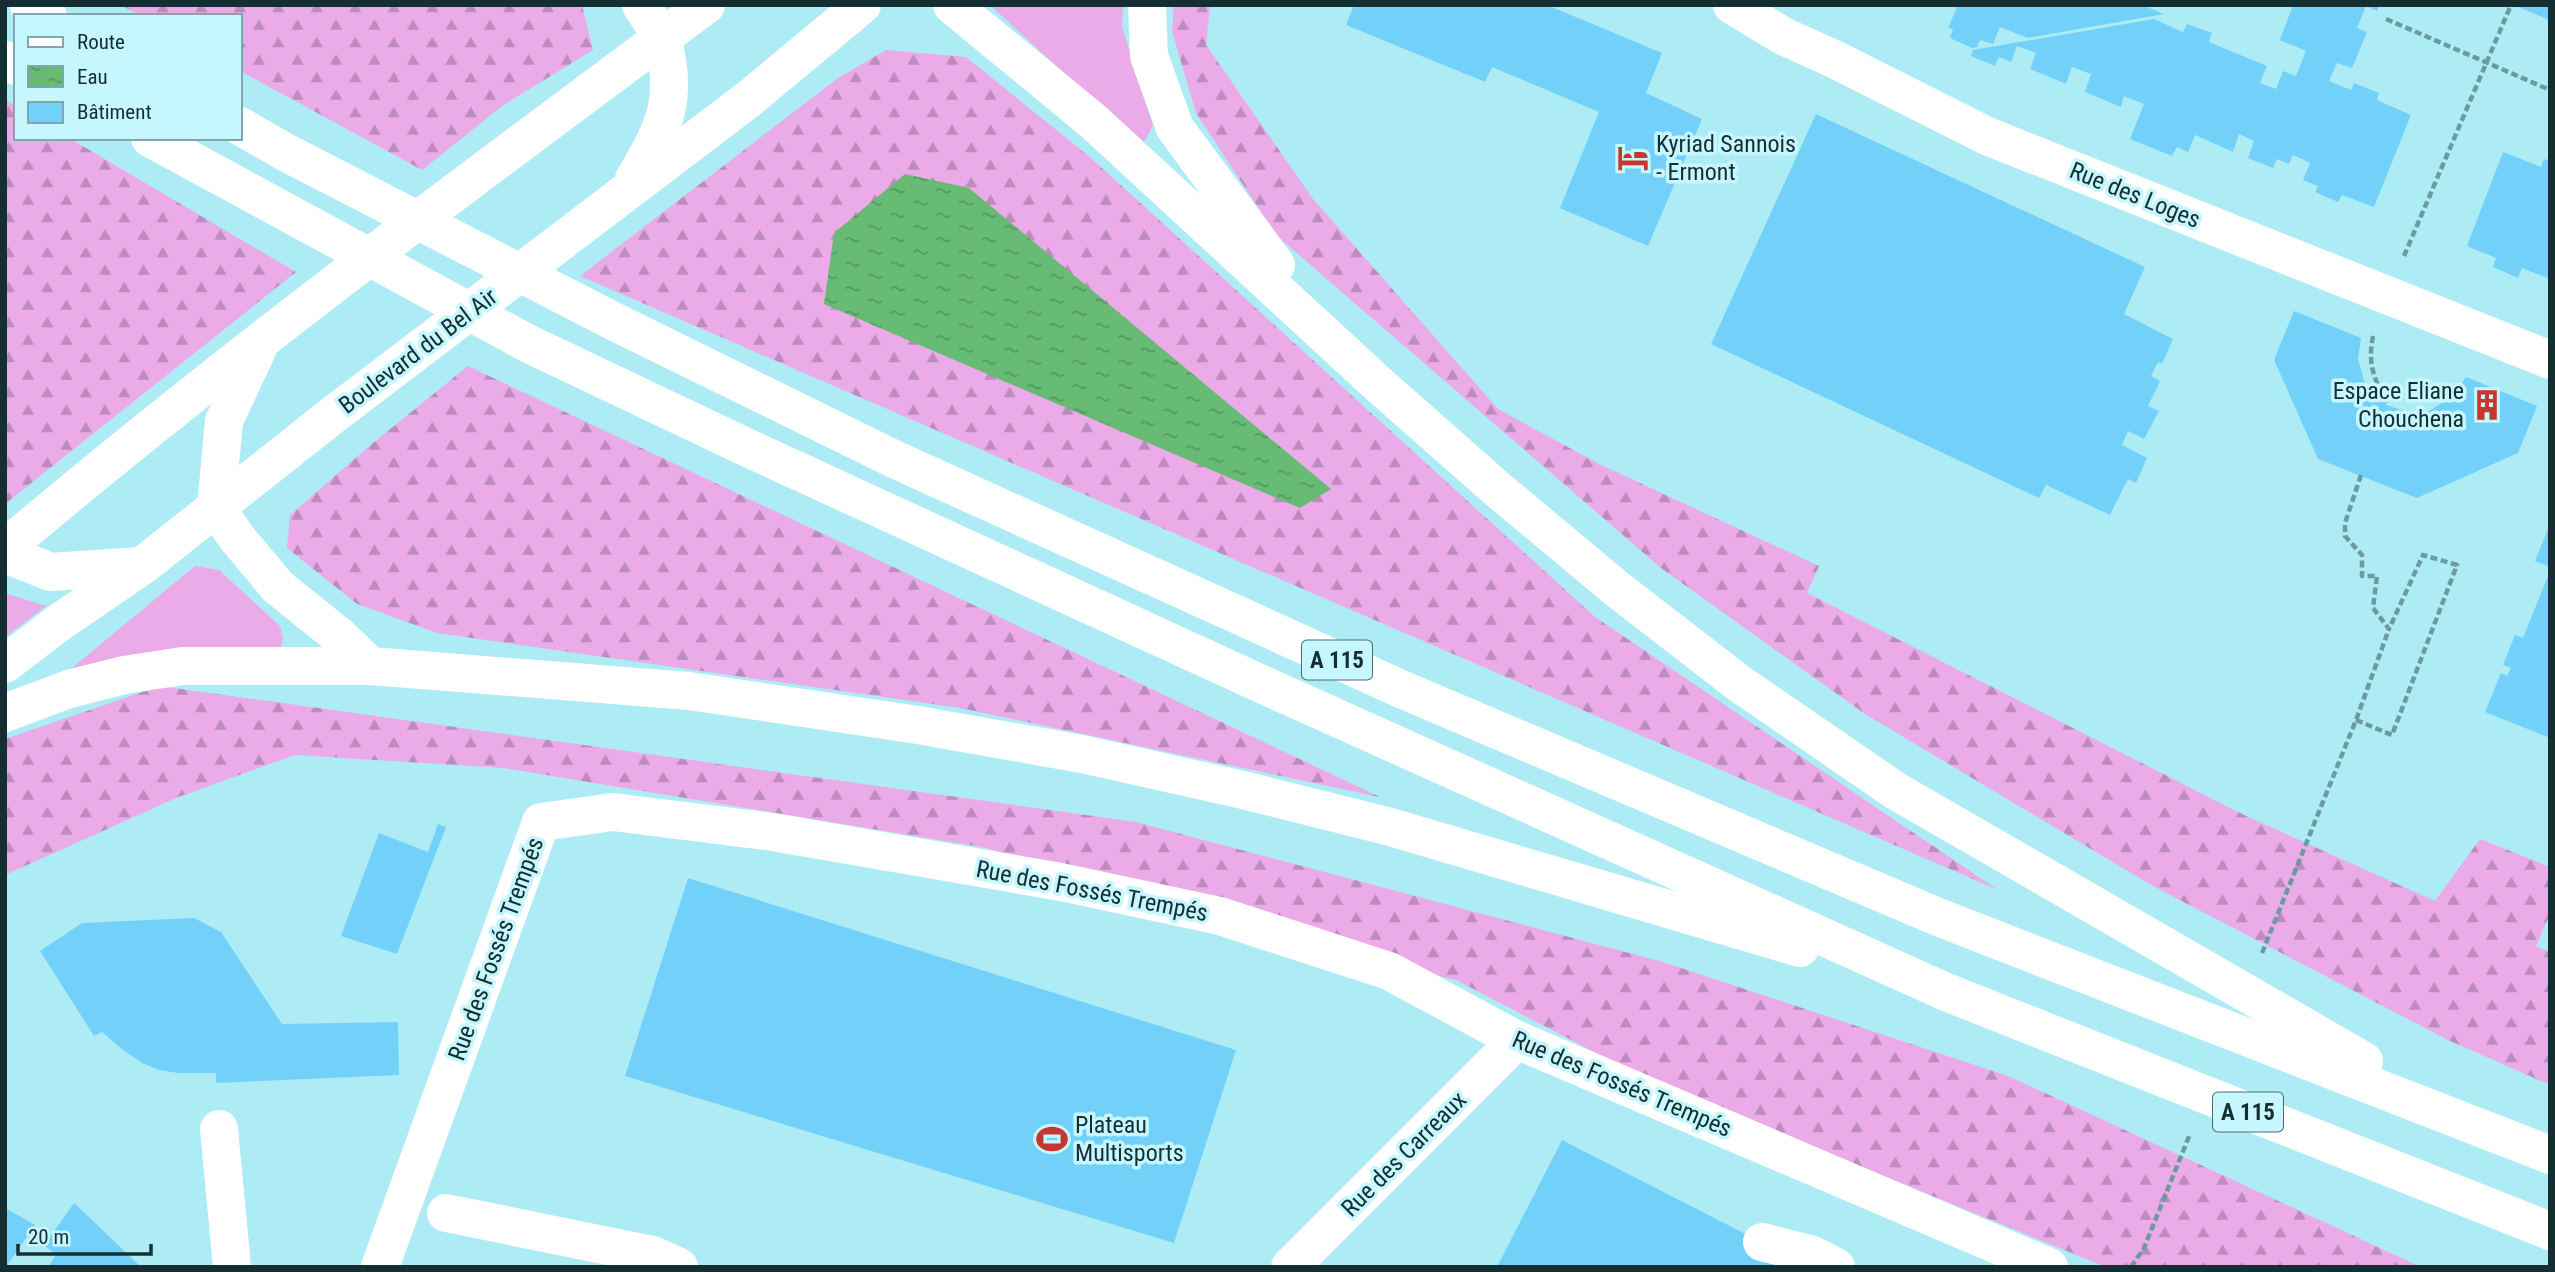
<svg xmlns="http://www.w3.org/2000/svg" width="2555" height="1272" viewBox="0 0 2555 1272" font-family="'Roboto Condensed',sans-serif">
  <style>
    .grass { fill: #ebaae8 }
    .forest { fill: url(#forest-firs) }
    .water { fill: url(#water-ripples) }
    .building { fill: #73d1f9 }
    .lines { fill: none; stroke-linecap: round; stroke-linejoin: round }
    .path { stroke: #6c9aa1; stroke-width: 4.5; stroke-dasharray: 7 3.5; stroke-linecap: butt }
    .minor { stroke: #fff; stroke-width: 38 }
    .major { stroke: #fff; stroke-width: 38 }
    .highway { stroke: #fff; stroke-width: 38 }
    .labels { text-anchor: middle; dominant-baseline: central; stroke-width: 7; stroke-linejoin: round; paint-order: stroke }
    .shield { fill: #c6f7fe; stroke: #4a6a6f; stroke-width: 2 }
    .shield-label { font-size: 23px; font-weight: bold; fill: #152e32 }
    .poi-label { font-size: 24px; fill: #152e32; stroke: #c6f7fe; text-anchor: start }
    .street-label { font-size: 24px; fill: #152e32; stroke: #c6f7fe }
  </style>
  <defs>
    <pattern id="forest-firs" width="22" height="20" patternUnits="userSpaceOnUse" patternTransform="scale(1.75)"><rect width="22" height="20" fill="#ebaae8"/><path d="M5 1l3.5 6h-7zM16 11l3.5 6h-7z" fill="#bd8bbd"/></pattern>
    <pattern id="water-ripples" width="26" height="14" patternUnits="userSpaceOnUse" patternTransform="scale(1.75)"><rect width="26" height="14" fill="#67bb74"/><path d="M2 4q2-2 4 0t4 0M15 11q2-2 4 0t4 0" fill="none" stroke="#549860"/></pattern>
  </defs>
  <rect width="100%" height="100%" fill="#aeecf5"/>
  <g class="grass">
    <path d="M990,5H1123L1122,27L1153,126L1142,145Z"/>
    <path d="M195,566L219,570L280,626L283,639L280,651L174,648L72,668Z"/>
    <path d="M5,593L46,606L5,637Z"/>
  </g>
  <g class="forest">
    <path d="M121,5H582L593,50L502,106L422,170L240,71V16H140Z"/>
    <path d="M1174,5H1210L1206,45L1313,199L1498,409L1601,465L1819,566L1807,593L2244,815L2435,901L2480,839L2550,867V914L2536,946L2550,952V1085L2448,1040L2153,886L1865,714L1661,568L1277,236L1196,113L1172,31Z"/>
    <path d="M886,50L966,57L1091,158L1595,617L1998,890L580,276L838,78Z"/>
    <path d="M5,100L16,106V138H69L296,272L5,504Z"/>
    <path d="M468,366L1380,797L960,708L437,633L357,604L287,548L290,515L367,448Z"/>
    <path d="M160,686L1136,822L1663,962L2008,1076L2421,1267H2106L1644,1078L1458,981L982,847L504,768L295,755L176,798L5,875V739Z"/>
  </g>
  <path class="water" d="M905,174L969,188L1331,489L1300,508L824,304L834,233Z"/>
  <g class="building">
    <path d="M1354,5H1547L1662,53L1646,93L1702,119L1648,246L1560,208L1599,112L1492,67L1485,82L1346,25Z"/>
    <path d="M1958,5H2142L2164,14L2028,38L2000,27L1993,44L1980,40L1977,47L1972,48L1950,38L1953,29L1948,28Z"/>
    <path d="M2293,5H2379L2377,11L2366,6L2357,28L2367,32L2352,68L2337,63L2329,81L2351,90L2354,83L2379,93L2377,100L2411,115L2374,207L2342,195L2338,202L2315,192L2318,186L2303,180L2310,163L2293,155L2289,164L2277,159L2273,168L2248,158L2254,141L2239,134L2233,152L2195,135L2188,152L2177,147L2172,156L2130,139L2144,104L2124,96L2121,107L2085,92L2091,74L2072,67L2066,84L2030,69L2036,53L2017,46L2011,62L1999,57L1995,66L1971,56L1973,50L2154,19L2183,32L2187,24L2212,33L2209,42L2267,66L2260,83L2276,89L2283,71L2296,76L2306,51L2280,40Z"/>
    <path d="M2513,5H2550V20Z"/>
    <path d="M1816,114L2145,267L2124,314L2173,339L2162,364L2158,362L2151,376L2160,381L2148,406L2159,411L2144,439L2128,431L2122,445L2147,458L2136,483L2128,479L2110,515L2046,485L2039,498L1711,344Z"/>
    <path d="M2503,152L2541,167L2544,159L2550,161V279L2522,268L2518,278L2493,267L2496,258L2467,246Z"/>
    <path d="M2294,311L2361,338L2358,359L2365,384L2373,395L2387,405L2409,413L2429,411L2453,396L2466,377L2537,406L2518,453L2417,498L2318,459L2274,360Z"/>
    <path d="M2550,524V567L2535,561Z"/>
    <path d="M2550,571V738L2485,712L2501,673L2507,676L2511,668L2503,665L2515,635L2523,638Z"/>
    <path d="M438,824L446,827L397,954L341,936L379,833L428,852Z"/>
    <path d="M688,878L1236,1050L1174,1243L625,1076Z"/>
    <path d="M194,918L221,932L282,1024L398,1022L399,1075L216,1083V1073H178L159,1070L142,1063L123,1050L102,1032L94,1036L40,951L82,923Z"/>
    <path d="M1562,1140L1810,1267H1497Z"/>
    <path d="M74,1203L113,1240L139,1265L48,1267L56,1255L44,1245Z"/>
    <path d="M5,1208L35,1225L6,1267H5Z"/>
  </g>
  <g class="lines">
    <g class="path">
      <path d="M2386,19L2550,90"/>
      <path d="M2404,256L2511,5"/>
      <path d="M2373,336C2367,366 2375,379 2387,405"/>
      <path d="M2356,720L2392,735L2457,565L2423,555L2389,629L2373,608L2377,576H2362V555L2345,536V523L2361,475"/>
      <path d="M2262,953L2356,720L2389,629"/>
      <path d="M2131,1267L2144,1248L2190,1134"/>
    </g>
    <g class="minor">
      <path d="M1732,5L1783,36L1836,60L1987,136L2550,360"/>
      <path d="M219,1129L232,1267"/>
      <path d="M446,1213L653,1255L679,1267"/>
      <path d="M1762,1242L1813,1255L1836,1267"/>
      <path d="M380,1267L541,822L613,812L773,832L1061,882L1220,916L1389,971L1517,1040L2049,1267"/>
      <path d="M1290,1267L1517,1040"/>
    </g>
    <g class="major">
      <path d="M634,179C665,127 679,98 662,38"/>
      <path d="M216,508L224,421L258,348"/>
      <path d="M5,548C231,357 469,181 706,5"/>
      <path d="M5,554L51,572L140,566"/>
      <path d="M5,664L57,624L142,566L333,415L750,98L862,5"/>
    </g>
    <g class="highway">
      <path d="M29,5L48,16"/>
      <path d="M641,5L662,38"/>
      <path d="M952,5L1094,122L1377,383L1496,488L1617,589L1740,684L1896,791L2364,1061"/>
      <path d="M1147,5L1149,56L1175,128L1276,265"/>
      <path d="M5,60L16,66"/>
      <path d="M240,126L285,152L615,322L894,459L1401,689L1938,917L2550,1155"/>
      <path d="M150,138L529,344L750,449L1257,682L1946,992L2550,1231"/>
      <path d="M216,508L237,538L278,587L339,636L370,666"/>
      <path d="M5,713L69,689L124,675L183,666H370L689,691L918,725L1082,754L1243,790L1387,826L1800,948"/>
    </g>
  </g>
  <defs>
    <symbol id="hotel-bare" viewBox="-9 -9 18 18"><path d="M-6-4.5h1.5V1H6V5H4.5V3h-9V5H-6ZM-4 0a1.8 1.8 0 1 1 3.6 0ZM.5 0V-2.5h3Q6-2.5 6 0Z" fill="#c5372f" stroke="#c6f7fe" stroke-width="2.5" paint-order="stroke"/></symbol>
    <symbol id="building-bare" viewBox="-9 -9 18 18"><path d="M-4-6H4V6H1V3H-1V6H-4ZM-2.5-4.3h1.7v1.8h-1.7ZM.8-4.3h1.7v1.8H.8ZM-2.5-1h1.7V.8h-1.7ZM.8-1h1.7V.8H.8Z" fill="#c5372f" stroke="#c6f7fe" stroke-width="2.5" paint-order="stroke"/></symbol>
    <symbol id="stadium-bare" viewBox="-9 -9 18 18"><path d="M0-5a6.5 5 0 1 0 0 10a6.5 5 0 1 0 0-10ZM-3.5-1.8h7v3.6h-7Z" fill="#c5372f" stroke="#c6f7fe" stroke-width="2.5" paint-order="stroke"/></symbol>
  </defs>
  <g fill-rule="evenodd">
    <use href="#hotel-bare" x="1611" y="136" width="44" height="44"/>
    <use href="#building-bare" x="2465" y="383" width="44" height="44"/>
    <use href="#stadium-bare" x="1030" y="1117" width="44" height="44"/>
  </g>
  <g class="labels">
    <g class="shield">
      <rect x="1302" y="640.5" width="70" height="39" rx="5"/>
      <rect x="2213" y="1092.5" width="70" height="39" rx="5"/>
    </g>
    <g class="shield-label">
      <text x="1337" y="660">A 115</text>
      <text x="2248" y="1112">A 115</text>
    </g>
    <g class="poi-label">
      <text x="1656" y="144">Kyriad Sannois<tspan x="1656" dy="28">- Ermont</tspan></text>
      <text x="2464" y="391" text-anchor="end">Espace Eliane<tspan x="2464" dy="28">Chouchena</tspan></text>
      <text x="1075" y="1125">Plateau<tspan x="1075" dy="28">Multisports</tspan></text>
    </g>
    <g class="street-label">
      <text transform="translate(2135 195) rotate(22)">Rue des Loges</text>
      <text transform="translate(418 351) rotate(-37)">Boulevard du Bel Air</text>
      <text transform="translate(1092 891) rotate(11)">Rue des Fossés Trempés</text>
      <text transform="translate(496 949) rotate(-70)">Rue des Fossés Trempés</text>
      <text transform="translate(1622 1084) rotate(23)">Rue des Fossés Trempés</text>
      <text transform="translate(1404 1154) rotate(-45)">Rue des Carreaux</text>
    </g>
  </g>
  <rect width="2555" height="1272" fill="none" stroke="#152e32" stroke-width="14"/>
  <rect x="14" y="14" width="228" height="126" fill="#c6f7fe" stroke="#7fa7ac" stroke-width="2"/>
  <rect x="28" y="37" width="35" height="10" fill="#ffffff" stroke="#7fa7ac" stroke-width="2"/>
  <text x="77" y="49" font-size="21" fill="#152e32">Route</text>
  <rect x="28" y="66" width="35" height="21" fill="url(#water-ripples)" stroke="#7fa7ac" stroke-width="2"/>
  <text x="77" y="84" font-size="21" fill="#152e32">Eau</text>
  <rect x="28" y="102" width="35" height="21" fill="#73d1f9" stroke="#7fa7ac" stroke-width="2"/>
  <text x="77" y="119" font-size="21" fill="#152e32">Bâtiment</text>
  <path d="M18 1244v10h133v-10" fill="none" stroke="#152e32" stroke-width="3.5"/>
  <text x="28" y="1244" font-size="21" fill="#152e32" stroke="#c6f7fe" stroke-width="5" paint-order="stroke">20 m</text>
</svg>
